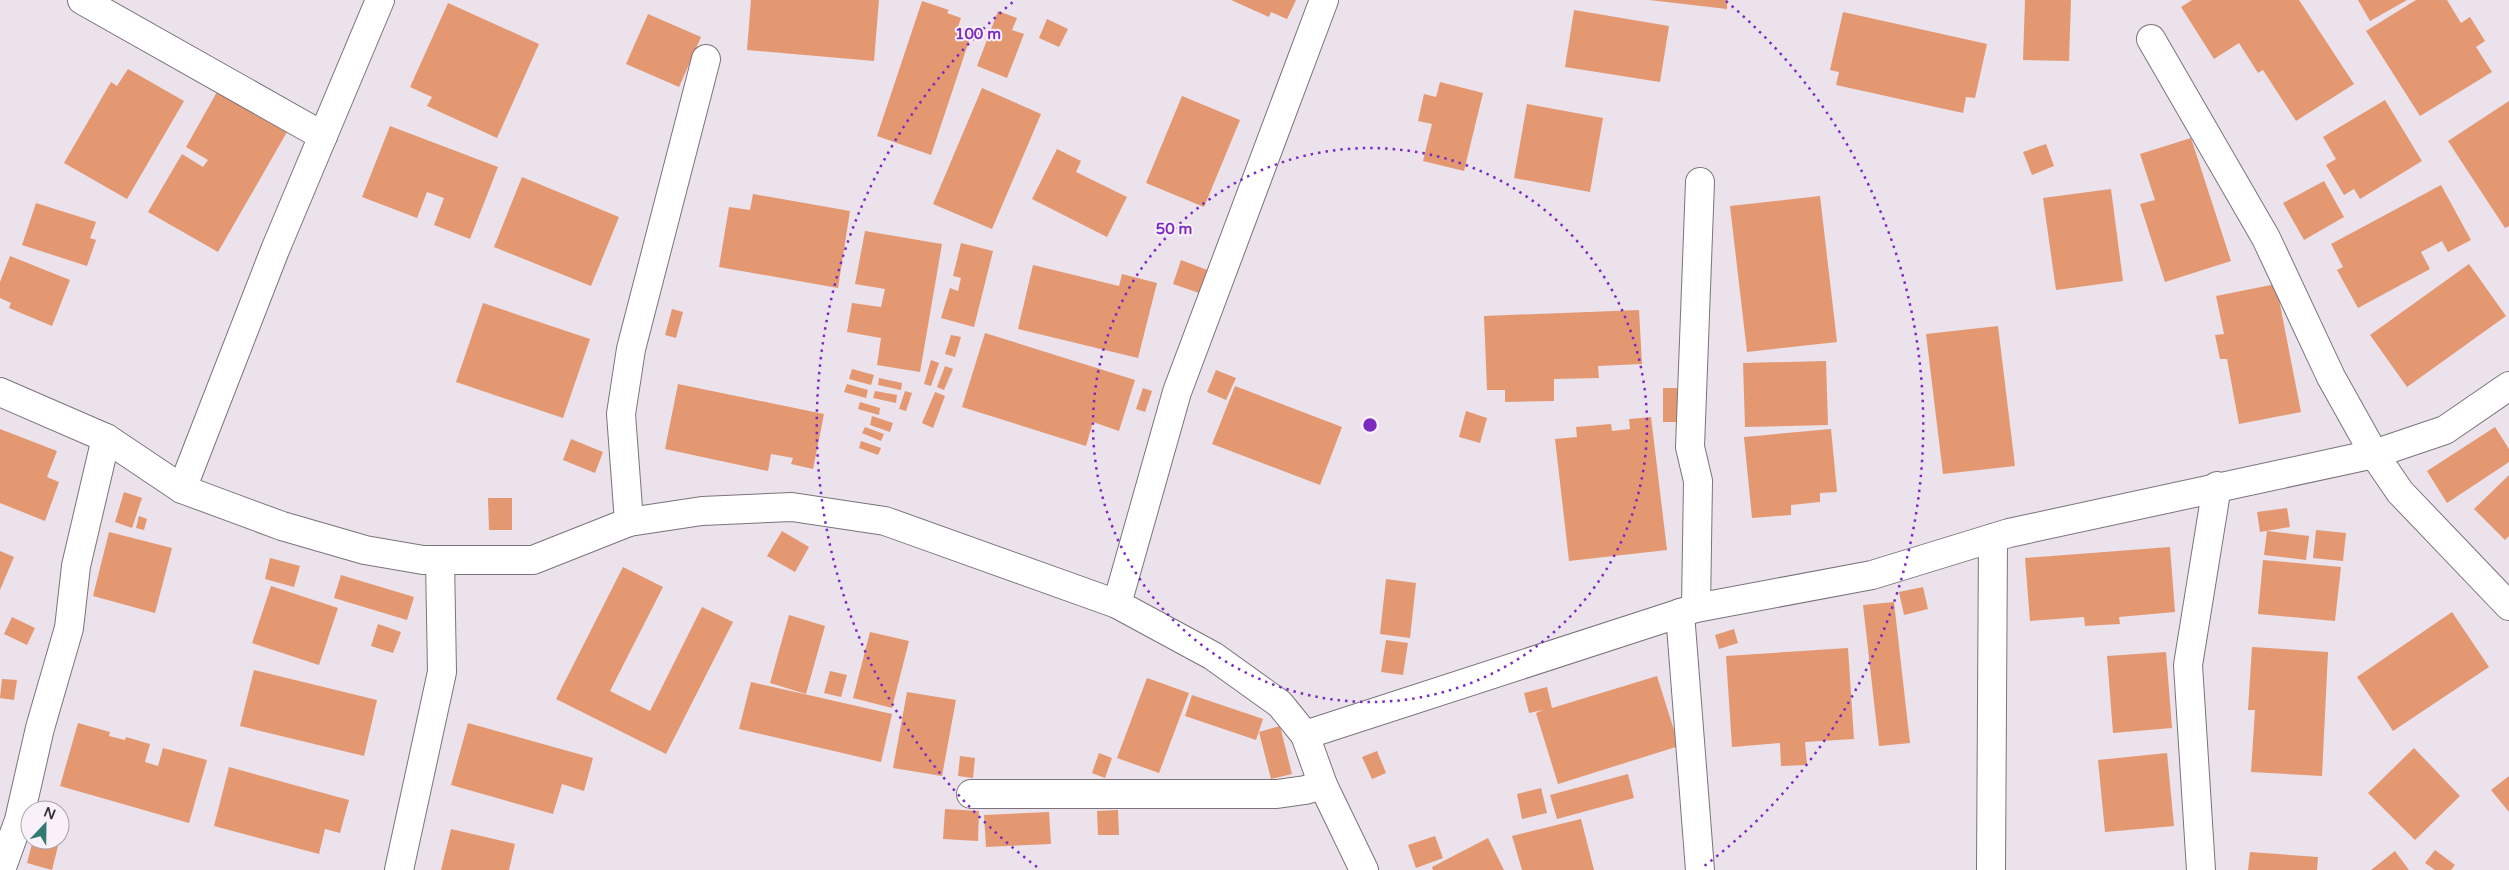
<svg xmlns="http://www.w3.org/2000/svg" width="2509" height="870" viewBox="0 0 2509 870" font-family="'Varela Round',sans-serif">
  <style>
    .building { fill: #e39871 }
    .lines { fill: none; stroke-linecap: round; stroke-linejoin: round }
    .street-casing { stroke: #7b737c; stroke-width: 30 }
    .street { stroke: #fff; stroke-width: 28 }
    .ring { fill: none; stroke: #7b2cbf; stroke-width: 2.5; stroke-dasharray: 2.5 5 }
    .centre { fill: #7b2cbf; stroke: #f9f0fa; stroke-width: 2.5 }
    .ring-label { font-size: 15px; text-anchor: middle; font-weight: bold; fill: #7b2cbf; stroke: #f9f0fa; stroke-width: 4; stroke-linejoin: round; paint-order: stroke }
  </style>
  <rect width="100%" height="100%" fill="#ebe2ec"/>
  <g class="building">
    <path d="M751,0H879L874,61L747,50Z"/>
    <path d="M1231,0H1296L1287,19L1271,12L1269,17Z"/>
    <path d="M1649,0H1727V9Z"/>
    <path d="M2025,0H2071L2069,61L2023,60Z"/>
    <path d="M2192,0H2299L2354,84L2296,121L2263,70L2258,73L2239,43L2214,59L2181,7Z"/>
    <path d="M2358,0H2407L2370,21Z"/>
    <path d="M2416,0H2447L2461,23L2470,17L2485,41L2476,47L2492,72L2420,116L2366,31Z"/>
    <path d="M922,1L949,10L947,13L961,18L958,27L972,32L931,155L877,136Z"/>
    <path d="M448,3L539,44L497,138L427,106L432,97L410,87Z"/>
    <path d="M1574,10L1669,26L1660,82L1565,67Z"/>
    <path d="M998,11L1017,18L1012,30L1024,34L1007,78L977,66Z"/>
    <path d="M1843,12L1987,44L1975,98L1966,97L1963,113L1836,85L1839,72L1830,70Z"/>
    <path d="M648,14L701,37L679,87L626,64Z"/>
    <path d="M1047,19L1068,29L1059,47L1039,38Z"/>
    <path d="M128,69L184,101L127,199L64,163L111,82L117,86Z"/>
    <path d="M1440,82L1483,93L1464,171L1423,161L1432,124L1418,121L1424,94L1436,97Z"/>
    <path d="M982,88L1041,114L992,229L933,204Z"/>
    <path d="M217,92L287,132L218,252L148,212L182,154L203,167L208,160L186,147Z"/>
    <path d="M1182,96L1240,120L1204,207L1146,183Z"/>
    <path d="M2385,100L2422,161L2360,199L2354,189L2344,195L2326,165L2336,159L2323,137Z"/>
    <path d="M2509,101V226L2505,228L2448,141Z"/>
    <path d="M1527,104L1603,118L1590,192L1514,178Z"/>
    <path d="M390,126L498,167L470,239L434,225L444,198L427,192L417,218L362,197Z"/>
    <path d="M2191,138L2231,261L2165,282L2140,204L2155,200L2140,154Z"/>
    <path d="M2046,144L2054,166L2032,175L2023,152Z"/>
    <path d="M1057,149L1081,161L1076,172L1127,197L1107,237L1032,199Z"/>
    <path d="M522,177L619,217L591,286L494,247Z"/>
    <path d="M2324,181L2344,217L2304,240L2283,203Z"/>
    <path d="M2441,185L2471,240L2448,252L2442,241L2421,252L2430,269L2358,308L2337,270L2343,267L2331,244Z"/>
    <path d="M2111,189L2123,281L2056,290L2043,198Z"/>
    <path d="M753,194L850,211L838,288L719,267L729,207L750,210Z"/>
    <path d="M1820,196L1837,342L1747,352L1730,206Z"/>
    <path d="M36,203L96,222L90,238L96,240L87,266L22,245Z"/>
    <path d="M865,231L942,244L920,372L877,365L881,338L847,332L852,303L881,307L885,289L855,284Z"/>
    <path d="M961,243L993,251L974,327L941,318L950,288L958,291L961,278L953,276Z"/>
    <path d="M10,256L70,280L52,326L9,308L11,303L0,298V282Z"/>
    <path d="M1181,260L1210,271L1202,294L1173,284Z"/>
    <path d="M2469,264L2506,316L2407,387L2370,335Z"/>
    <path d="M1033,265L1119,286L1122,274L1157,283L1138,358L1018,329Z"/>
    <path d="M2276,284L2301,412L2239,424L2227,359H2220L2215,335L2224,334L2216,296Z"/>
    <path d="M483,303L590,339L563,418L456,382Z"/>
    <path d="M672,309L683,312L676,338L665,335Z"/>
    <path d="M1639,310L1642,364L1598,366L1599,378L1554,379V401L1505,402V390H1487L1484,316Z"/>
    <path d="M1998,326L2015,466L1943,474L1926,334Z"/>
    <path d="M985,333L1135,380L1119,431L1093,422L1086,446L962,407Z"/>
    <path d="M951,335L961,337L955,357L945,354Z"/>
    <path d="M931,360L939,363L931,386L924,384Z"/>
    <path d="M1826,361L1828,425L1745,427L1743,363Z"/>
    <path d="M945,366L953,369L944,390L937,387Z"/>
    <path d="M852,369L874,375L871,385L849,379Z"/>
    <path d="M1216,370L1236,378L1226,400L1207,392Z"/>
    <path d="M879,378L902,383L901,390L878,385Z"/>
    <path d="M678,384L824,414L813,469L791,464L793,458L771,454L768,471L665,449Z"/>
    <path d="M847,384L868,390L866,398L844,392Z"/>
    <path d="M1235,386L1342,427L1320,485L1212,444Z"/>
    <path d="M1143,388L1152,391L1145,412L1136,409Z"/>
    <path d="M1663,388H1677L1678,422H1663Z"/>
    <path d="M875,391L897,395L896,403L873,398Z"/>
    <path d="M905,391L912,393L906,411L899,409Z"/>
    <path d="M935,392L945,396L933,428L922,423Z"/>
    <path d="M860,402L880,408L879,415L858,409Z"/>
    <path d="M1466,411L1487,418L1480,443L1459,437Z"/>
    <path d="M872,416L893,423L890,432L870,425Z"/>
    <path d="M1651,417L1667,550L1569,561L1555,439L1577,437L1576,427L1611,424L1612,431L1630,429L1629,419Z"/>
    <path d="M865,427L884,434L881,441L862,433Z"/>
    <path d="M2495,427L2509,449V462L2447,503L2427,471Z"/>
    <path d="M0,429L57,451L47,477L59,482L45,521L0,503Z"/>
    <path d="M1831,429L1837,492L1820,493V502L1791,505V515L1752,518L1744,437Z"/>
    <path d="M571,439L603,452L595,473L563,460Z"/>
    <path d="M861,441L881,448L878,455L859,448Z"/>
    <path d="M2509,475V536L2505,540L2474,509Z"/>
    <path d="M124,492L142,498L132,528L115,522Z"/>
    <path d="M488,498H512V530H489Z"/>
    <path d="M2287,508L2290,527L2260,532L2257,512Z"/>
    <path d="M139,516L147,519L144,530L136,528Z"/>
    <path d="M2316,530L2346,533L2343,561L2313,558Z"/>
    <path d="M782,531L809,547L795,572L767,556Z"/>
    <path d="M2267,531L2309,536L2306,560L2264,555Z"/>
    <path d="M109,532L172,548L155,613L93,596Z"/>
    <path d="M2170,547L2175,612L2119,617L2120,624L2085,626L2084,617L2030,621L2025,558Z"/>
    <path d="M0,551L14,557L0,590Z"/>
    <path d="M270,558L300,566L294,587L265,579Z"/>
    <path d="M2263,560L2341,567L2335,621L2258,614Z"/>
    <path d="M623,567L663,587L610,691L650,711L702,607L733,622L666,754L556,699Z"/>
    <path d="M341,575L414,597L407,620L334,598Z"/>
    <path d="M1386,579L1416,583L1410,638L1380,634Z"/>
    <path d="M271,586L338,608L319,665L252,643Z"/>
    <path d="M1923,587L1928,609L1904,615L1899,592Z"/>
    <path d="M1894,602L1910,743L1879,746L1863,605Z"/>
    <path d="M2452,612L2489,667L2393,731L2357,677Z"/>
    <path d="M789,615L825,626L806,694L770,683Z"/>
    <path d="M12,617L35,628L27,645L4,634Z"/>
    <path d="M378,624L401,632L393,653L371,646Z"/>
    <path d="M1734,629L1738,643L1719,649L1715,635Z"/>
    <path d="M870,632L909,641L892,708L853,698Z"/>
    <path d="M1386,640L1408,643L1403,675L1381,672Z"/>
    <path d="M2252,647L2328,652L2322,776L2251,772L2255,710H2248Z"/>
    <path d="M1848,648L1854,739L1805,742L1807,765L1781,766L1780,743L1732,747L1726,656Z"/>
    <path d="M2166,652L2172,728L2113,733L2107,656Z"/>
    <path d="M254,670L377,700L364,756L240,726Z"/>
    <path d="M830,671L847,675L841,697L824,693Z"/>
    <path d="M1657,676L1679,746L1558,784L1536,713L1543,710L1529,713L1524,693L1547,687L1552,708Z"/>
    <path d="M1147,678L1189,693L1159,773L1117,758Z"/>
    <path d="M2,679L17,680L14,700L0,698Z"/>
    <path d="M751,682L892,714L881,762L739,729Z"/>
    <path d="M907,692L956,700L942,776L893,768Z"/>
    <path d="M1192,695L1263,719L1256,740L1185,716Z"/>
    <path d="M78,723L110,732L109,736L125,740L126,737L150,744L145,762L158,766L163,748L207,760L189,823L60,786Z"/>
    <path d="M468,723L593,758L584,791L562,784L553,814L451,785Z"/>
    <path d="M1280,726L1292,774L1271,779L1259,732Z"/>
    <path d="M2414,748L2460,796L2415,840L2368,793Z"/>
    <path d="M1377,751L1386,773L1372,779L1362,757Z"/>
    <path d="M1099,753L1112,758L1105,778L1092,773Z"/>
    <path d="M2167,753L2174,826L2105,832L2098,760Z"/>
    <path d="M960,756L975,758L973,778L958,776Z"/>
    <path d="M229,767L349,800L340,833L325,829L319,854L214,826Z"/>
    <path d="M1628,774L1634,798L1557,819L1550,795Z"/>
    <path d="M2509,776V812L2491,790Z"/>
    <path d="M1541,788L1547,813L1522,819L1517,794Z"/>
    <path d="M945,809L979,811L978,841L943,839Z"/>
    <path d="M1118,810L1119,835H1098L1097,811Z"/>
    <path d="M1049,812L1051,844L986,847L984,815Z"/>
    <path d="M1581,819L1594,870H1522L1512,836Z"/>
    <path d="M451,829L515,844L509,870H441Z"/>
    <path d="M1435,836L1443,858L1416,868L1408,845Z"/>
    <path d="M1488,838L1504,870H1433L1432,867Z"/>
    <path d="M33,840L58,846L52,870L27,863Z"/>
    <path d="M2435,850L2455,865L2451,870H2435L2425,863Z"/>
    <path d="M2395,851L2409,870H2371Z"/>
    <path d="M2250,852L2318,857L2317,870H2248Z"/>
  </g>
  <g class="lines">
    <defs>
      <g id="street">
        <path d="M82,0L323,136"/>
        <path d="M2151,39L2266,238L2331,377L2374,454L2400,492L2509,606"/>
        <path d="M0,392L106,438L182,489L282,526L365,550L423,560H533L629,522L702,511L792,507L885,521L1117,604L1213,656L1280,704L1305,735L1323,785L1364,870"/>
        <path d="M182,489L275,250L380,0"/>
        <path d="M629,522L621,414L631,349L706,59"/>
        <path d="M1117,604L1177,392L1324,0"/>
        <path d="M1696,608L1698,481L1690,447L1700,182"/>
        <path d="M1680,613L1700,870"/>
        <path d="M1305,735L1696,608L1872,575L2009,533L2374,454L2445,430L2509,386"/>
        <path d="M971,794H1277L1305,790L1323,785"/>
        <path d="M1,870L19,820L40,728L69,628L76,566L106,438"/>
        <path d="M399,870L442,672L440,560"/>
        <path d="M1991,870L1993,538"/>
        <path d="M2201,870L2188,665L2217,486"/>
      </g>
    </defs>
    <use href="#street" class="street-casing"/>
    <use href="#street" class="street"/>
  </g>
  <g class="ring">
    <circle cx="1370" cy="425" r="277"/>
    <path d="M1037 867A554 554 0 0 1 1014 1M1726 1A554 554 0 0 1 1703 867"/>
  </g>
  <circle cx="1370" cy="425" r="8" class="centre"/>
  <g class="ring-label">
    <text x="978" y="39">100 m</text>
    <text x="1174" y="234">50 m</text>
  </g>
  <g transform="translate(45 825) rotate(22)"><circle r="24" fill="#f9f0fa" stroke="#aaa4ab"/>
  <path d="M0-4L9 19L0 12L-9 19Z" fill="#327a73"/>
  <text y="-8" font-size="14" font-weight="bold" text-anchor="middle" fill="#343135">N</text>
  </g>
</svg>
